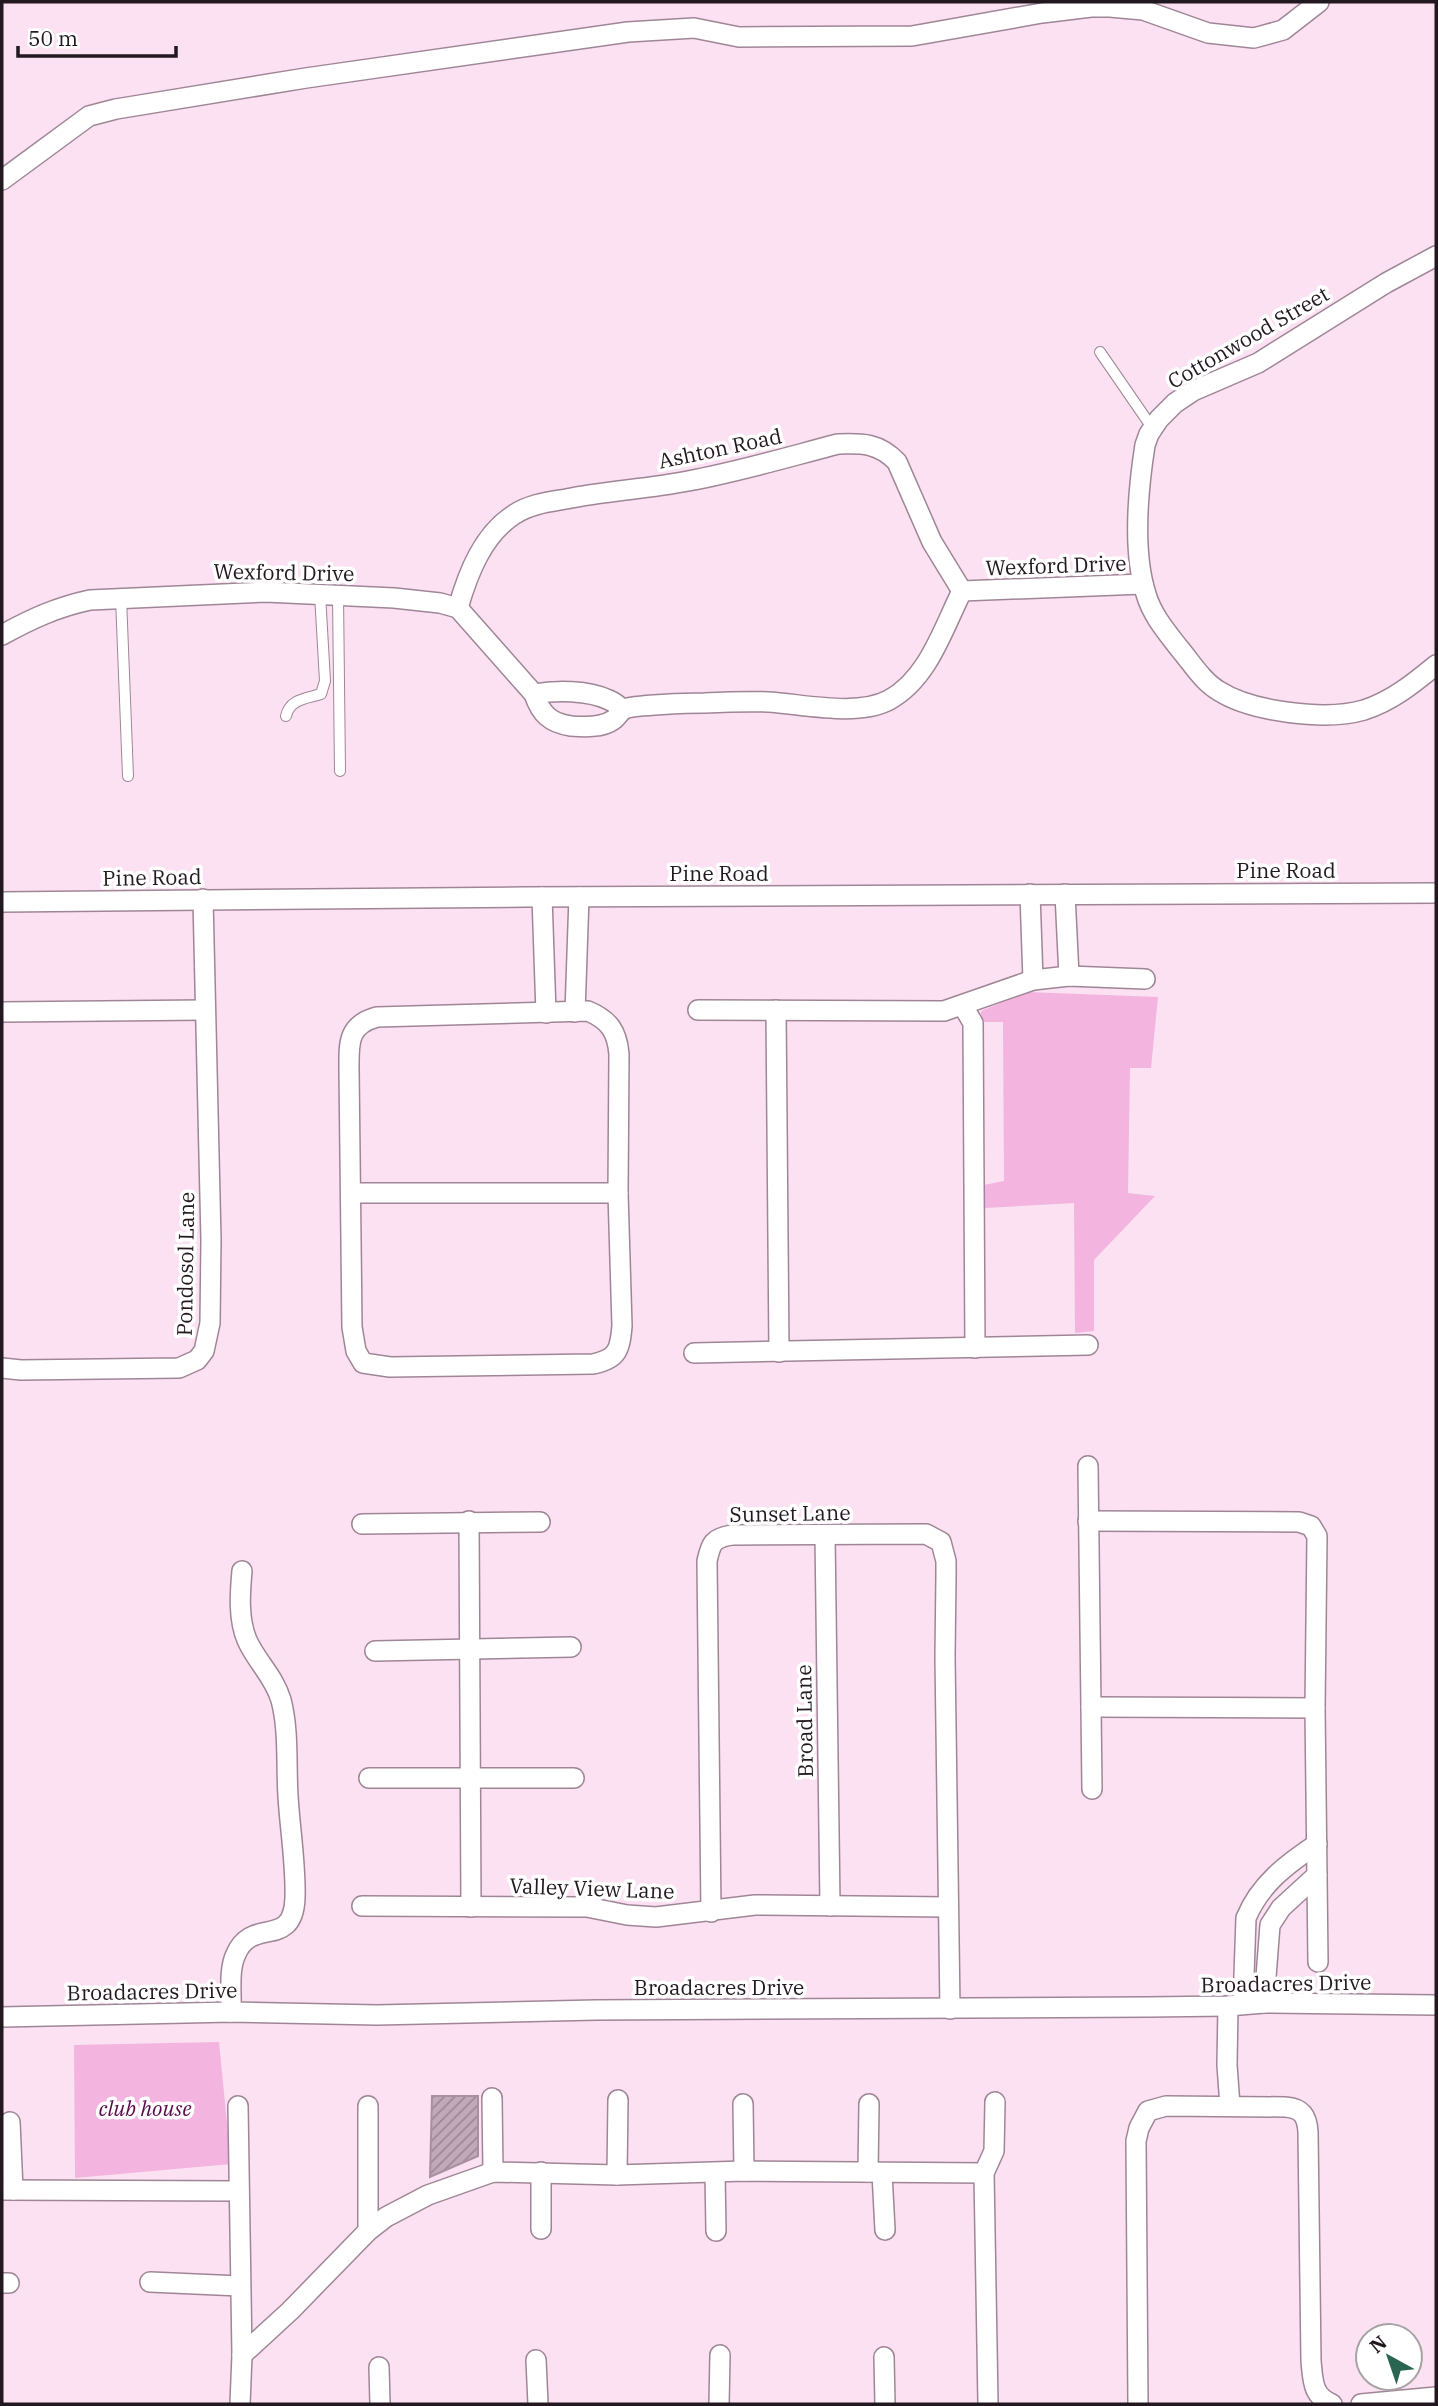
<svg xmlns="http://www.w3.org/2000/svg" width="1438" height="2406" viewBox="0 0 1438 2406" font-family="'IBM Plex Serif',serif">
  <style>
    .park { fill: #f3b4df }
    .building { fill: url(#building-hatch); stroke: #a990a1; stroke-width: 2 }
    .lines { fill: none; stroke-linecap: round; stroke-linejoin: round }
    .lane-casing { stroke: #9f8696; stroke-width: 12 }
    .street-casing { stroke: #9f8696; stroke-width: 22 }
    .lane { stroke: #fff; stroke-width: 10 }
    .street { stroke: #fff; stroke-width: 19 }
    .labels { text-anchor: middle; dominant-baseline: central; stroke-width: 7; stroke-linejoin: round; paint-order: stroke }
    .street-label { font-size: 21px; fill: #22181f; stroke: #fff }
    .park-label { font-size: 21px; font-style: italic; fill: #590a48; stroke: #fff }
  </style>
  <defs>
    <pattern id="building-hatch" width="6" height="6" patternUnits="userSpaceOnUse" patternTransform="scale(1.75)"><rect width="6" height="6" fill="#c2a8b9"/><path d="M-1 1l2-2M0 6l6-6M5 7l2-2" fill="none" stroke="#9d8896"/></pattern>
  </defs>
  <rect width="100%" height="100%" fill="#fce1f3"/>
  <g class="park">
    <path d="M1027,992L1158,997L1151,1068H1130L1128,1193L1155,1196L1094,1260V1331L1075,1333L1074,1203L985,1208L984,1185L1004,1181L1003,1022H981V1011Z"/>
    <path d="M219,2042L231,2164L75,2178L74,2045Z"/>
  </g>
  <path class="building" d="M432,2096H478V2156L430,2177Z"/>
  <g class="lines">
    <defs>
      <g id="lane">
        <path d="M1100,352L1153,429"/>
        <path d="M338,595L340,771"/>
        <path d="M121,598L128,776"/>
        <path d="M286,716C290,699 305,699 321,694L325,681L320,594"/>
      </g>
      <g id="street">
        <path d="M2,180L89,116L116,109L306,78L628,32L694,28L739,37L912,36L1042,13L1091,7H1110L1143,10L1208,33L1254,38L1283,30L1319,2"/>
        <path d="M1436,256L1386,283L1258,363L1193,391L1175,403L1159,419L1149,434L1145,445C1138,490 1132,550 1146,594C1152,615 1166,631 1179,648C1191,662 1203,682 1219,691C1252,712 1326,721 1364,710C1392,701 1414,683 1436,665"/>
        <path d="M962,591L1143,584"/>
        <path d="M458,608C468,573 483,534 515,514C530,504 549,502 566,499C606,491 647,489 688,481C738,472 788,457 838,444C862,443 879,443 897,462L932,542L962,591"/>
        <path d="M2,635C31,619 57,607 90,600L266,592L394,598L440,603L458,608L534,694C541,714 550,723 571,726C584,727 602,728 613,720C617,718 620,711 624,709C633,705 690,703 704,703C725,702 747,701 768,702C803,704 857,717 889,700C928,679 943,629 962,591"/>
        <path d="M534,694C556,690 588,690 609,700C614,702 619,706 623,710"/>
        <path d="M1030,894L1033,980"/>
        <path d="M1065,894L1069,976"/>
        <path d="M542,897L546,1013"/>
        <path d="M2,902L525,897L1436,893"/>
        <path d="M963,1006L973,1023L975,1348"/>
        <path d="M698,1010L944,1011L1033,980L1069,976L1145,979"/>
        <path d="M776,1010L779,1352"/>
        <path d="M588,1011C609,1020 617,1031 619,1054L618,1193L622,1326C620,1349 618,1359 593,1364L390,1367L363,1363L356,1351L352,1327L349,1070C349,1044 347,1025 377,1017Z"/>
        <path d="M2,1012L205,1010"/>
        <path d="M575,1012L579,897"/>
        <path d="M351,1193H618"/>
        <path d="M694,1353L1088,1345"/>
        <path d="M2,1368L21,1370L179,1368L197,1360L204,1351L210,1323L211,1240L203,899"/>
        <path d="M1088,1466L1092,1789"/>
        <path d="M469,1521L471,1907"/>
        <path d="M1088,1521L1299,1522L1311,1526L1317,1536L1315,1708L1318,1962"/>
        <path d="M362,1524L540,1522"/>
        <path d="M825,1535L830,1906"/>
        <path d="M375,1651L571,1647"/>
        <path d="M1091,1707L1315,1708"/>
        <path d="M369,1778H574"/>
        <path d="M362,1906L587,1907L627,1915L656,1917L755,1905L948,1907"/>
        <path d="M711,1912L707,1561C711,1543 713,1538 732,1535L926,1534L941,1542L946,1561V1575L945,1657L950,2009"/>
        <path d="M1264,2003L1270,1925L1281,1908L1317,1875"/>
        <path d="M1243,2004L1246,1918C1260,1884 1287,1864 1317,1844"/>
        <path d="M1228,2006L1227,2065L1230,2106"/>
        <path d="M231,2012C232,1995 228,1970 236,1954C252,1916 293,1950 295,1898C296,1864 290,1830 288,1796C286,1765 289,1730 281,1700C274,1676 256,1661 247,1640C238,1619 240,1593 242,1571"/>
        <path d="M2,2017L231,2012L377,2015L596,2010L1148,2007L1228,2006L1264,2003L1436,2005"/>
        <path d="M492,2098L493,2172"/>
        <path d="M743,2104L744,2171"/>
        <path d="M238,2106L242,2355L240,2404"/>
        <path d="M368,2106V2231"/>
        <path d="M10,2122L13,2190"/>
        <path d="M868,2172L869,2104"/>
        <path d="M715,2173L716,2231"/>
        <path d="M882,2173L885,2230"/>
        <path d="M617,2175L618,2100"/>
        <path d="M2,2190L239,2191"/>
        <path d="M541,2229V2172"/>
        <path d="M150,2282L240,2286"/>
        <path d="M2,2283H9"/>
        <path d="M242,2355L290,2311L368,2231L386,2217L428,2195L493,2172L617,2175L744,2171L984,2173"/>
        <path d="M884,2357L885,2404"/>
        <path d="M536,2360L538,2404"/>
        <path d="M379,2367L380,2404"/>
        <path d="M719,2404L720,2355"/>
        <path d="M988,2404L984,2173L994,2151L995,2102"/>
        <path d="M1138,2404L1136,2141L1139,2128L1148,2111L1166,2106L1285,2107C1302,2108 1307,2116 1308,2132L1311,2361C1313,2380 1312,2396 1332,2404"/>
        <path d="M1361,2404L1436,2397"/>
      </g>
    </defs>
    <use href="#lane" class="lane-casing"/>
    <use href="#street" class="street-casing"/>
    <use href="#lane" class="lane"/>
    <use href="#street" class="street"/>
  </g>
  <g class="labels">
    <g class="street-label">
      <text transform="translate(1248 337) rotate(-30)">Cottonwood Street</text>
      <text transform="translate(720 448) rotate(-12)">Ashton Road</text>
      <text transform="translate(1056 565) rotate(-2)">Wexford Drive</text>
      <text transform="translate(284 572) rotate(1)">Wexford Drive</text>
      <text x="1286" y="870">Pine Road</text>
      <text x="719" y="873">Pine Road</text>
      <text transform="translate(152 877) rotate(-1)">Pine Road</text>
      <text transform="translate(185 1264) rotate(-89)">Pondosol Lane</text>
      <text transform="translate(790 1513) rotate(-1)">Sunset Lane</text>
      <text transform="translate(804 1721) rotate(-91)">Broad Lane</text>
      <text transform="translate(592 1888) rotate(2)">Valley View Lane</text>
      <text transform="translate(1286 1983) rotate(-1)">Broadacres Drive</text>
      <text x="719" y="1987">Broadacres Drive</text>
      <text transform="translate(152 1991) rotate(-1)">Broadacres Drive</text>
    </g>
    <g class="park-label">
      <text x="145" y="2108">club house</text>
    </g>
  </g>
  <rect width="1438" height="2406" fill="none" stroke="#22181f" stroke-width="7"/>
  <g transform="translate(1389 2357) rotate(320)"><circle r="33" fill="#ffffff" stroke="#a7a3a5" stroke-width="2"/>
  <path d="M0-5L12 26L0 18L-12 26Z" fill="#296550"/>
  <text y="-10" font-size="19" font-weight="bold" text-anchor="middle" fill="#22181f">N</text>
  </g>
  <path d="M18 46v10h158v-10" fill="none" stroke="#22181f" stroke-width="3.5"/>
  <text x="28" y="46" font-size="21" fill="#22181f" stroke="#ffffff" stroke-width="5" paint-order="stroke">50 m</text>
</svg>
